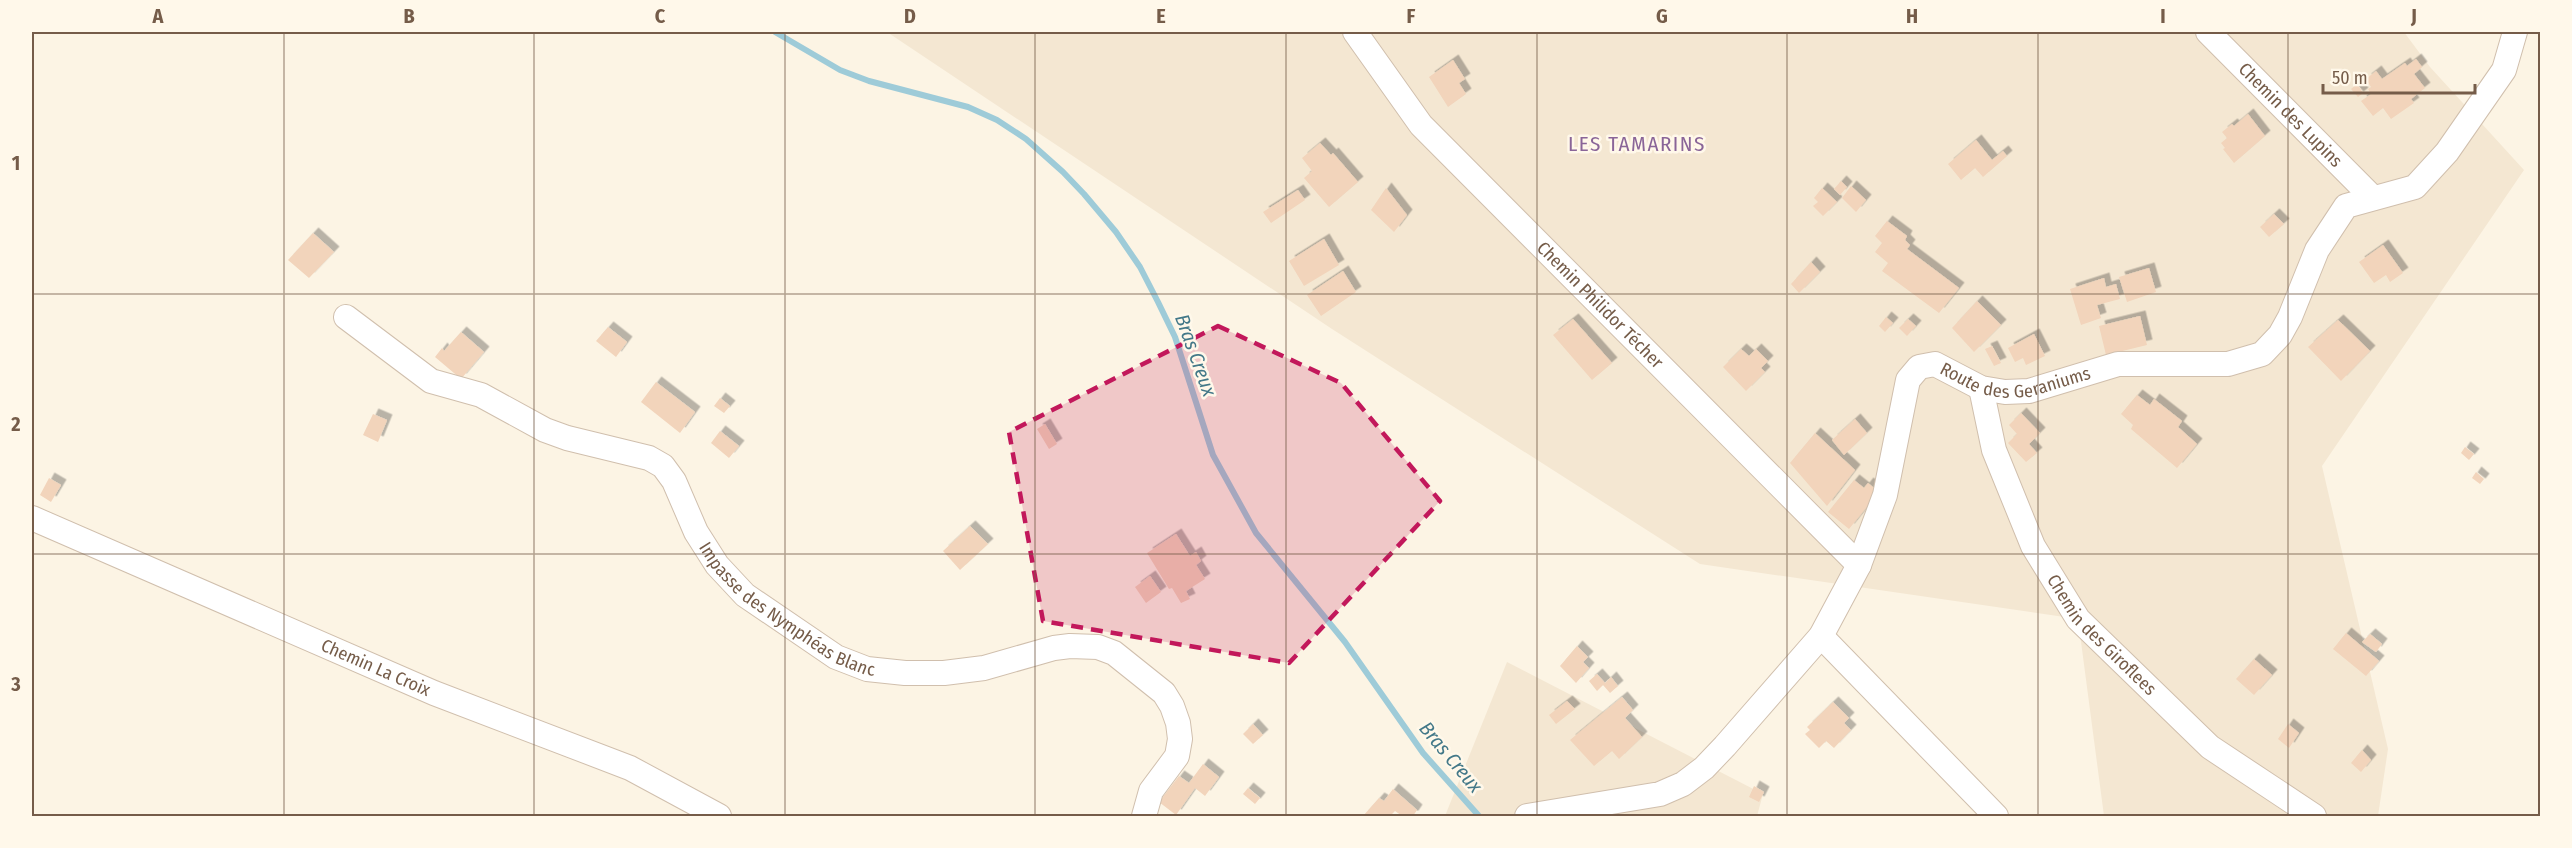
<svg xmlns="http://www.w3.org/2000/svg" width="2572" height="848" viewBox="0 0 2572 848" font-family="'Fira Sans Condensed',sans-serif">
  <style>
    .residential { fill: #f4e7d2 }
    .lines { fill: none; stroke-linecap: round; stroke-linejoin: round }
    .stream { stroke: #9ecbd8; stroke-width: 6 }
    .building { fill: #f2d4bb; filter: url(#shadow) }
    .street-casing { stroke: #d0bfad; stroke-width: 26 }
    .street { stroke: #fff; stroke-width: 24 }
    .marked { fill: #c2185b; fill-opacity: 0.2; stroke: #c2185b; stroke-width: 4.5; stroke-dasharray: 12 8; stroke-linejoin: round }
    .grid { fill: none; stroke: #755c49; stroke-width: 1.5; stroke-opacity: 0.55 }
    .labels { text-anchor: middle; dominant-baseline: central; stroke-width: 5; stroke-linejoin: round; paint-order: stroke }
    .street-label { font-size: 18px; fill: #755c49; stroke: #fff8ea }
    .water-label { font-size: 20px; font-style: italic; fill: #437888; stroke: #fff8ea }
    .quarter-label { font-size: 21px; letter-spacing: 1.5px; fill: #8a6598; stroke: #fff8ea }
    .neatline { fill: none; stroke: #755c49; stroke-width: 2 }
    .grid-label { font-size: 20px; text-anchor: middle; font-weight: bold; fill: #755c49 }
  </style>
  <defs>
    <filter id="shadow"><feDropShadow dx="5.5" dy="-5.5" stdDeviation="0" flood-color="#0004"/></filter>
  </defs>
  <rect width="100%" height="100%" fill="#fcf4e4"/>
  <g class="residential">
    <path d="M887,32H2404L2430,67L2524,170L2322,466L2388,749L2378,816H2104L2078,619L1700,564L1332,329Z"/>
    <path d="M1507,662L1763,794L1757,816H1445Z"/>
  </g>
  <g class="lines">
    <path class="stream" d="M775,32L840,70L869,81L968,107L997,120L1026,139L1063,172L1084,194L1116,232L1140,267L1158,302L1175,337L1213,455L1256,533L1345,642L1423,753L1479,816"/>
  </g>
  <g class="building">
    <path d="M2416,59L2422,67L2414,74L2425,88L2411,99L2414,103L2391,119L2383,108L2373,116L2361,101L2371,94L2368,89L2371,87L2366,79L2376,71L2382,79L2405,63L2407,66Z"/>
    <path d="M1453,60L1465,79L1459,83L1466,94L1448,107L1429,77Z"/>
    <path d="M2357,84L2363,93L2358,97L2351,89Z"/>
    <path d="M2248,114L2265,136L2234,163L2223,149L2225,148L2221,143L2227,138L2222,132L2232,124L2234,126Z"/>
    <path d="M1976,140L1992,160L2003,151L2007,156L1983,177L1975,168L1961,180L1948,164Z"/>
    <path d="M1320,143L1331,155L1333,153L1358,182L1329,207L1304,178L1312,171L1302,158Z"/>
    <path d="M1841,181L1847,187L1840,195L1834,189Z"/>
    <path d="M1851,186L1866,200L1856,212L1842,198Z"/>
    <path d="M1386,188L1407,215L1394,232L1371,210Z"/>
    <path d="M1822,188L1837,202L1823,216L1813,206L1818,202L1814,198Z"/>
    <path d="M1298,190L1305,200L1271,223L1263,212Z"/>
    <path d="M2274,214L2284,224L2269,237L2260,227Z"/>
    <path d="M1887,221L1907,236L1905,240L1910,245L1907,249L1959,288L1939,313L1882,271L1888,263L1875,252L1882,243L1875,236Z"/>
    <path d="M313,233L334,252L309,278L288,260Z"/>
    <path d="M1324,239L1339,265L1304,286L1289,261Z"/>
    <path d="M2383,245L2403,273L2390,282L2386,275L2374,283L2359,262Z"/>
    <path d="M1811,262L1820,272L1799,293L1791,284Z"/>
    <path d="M2149,268L2156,292L2127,302L2119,277Z"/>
    <path d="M1343,271L1356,292L1321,316L1307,295Z"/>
    <path d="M2104,278L2106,287L2116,284L2120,299L2097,305L2101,318L2081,325L2070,289Z"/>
    <path d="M1977,301L2001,325L1974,352L1952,328Z"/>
    <path d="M2140,316L2147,345L2106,355L2099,326Z"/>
    <path d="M1886,317L1893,323L1885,332L1879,326Z"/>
    <path d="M1573,319L1612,363L1592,380L1553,335Z"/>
    <path d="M1908,319L1916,326L1907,336L1899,328Z"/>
    <path d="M2338,320L2370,351L2341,381L2308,347Z"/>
    <path d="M608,327L627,342L616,357L596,341Z"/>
    <path d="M461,332L484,352L461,379L435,357L442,348L444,351Z"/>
    <path d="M2034,334L2045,356L2026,365L2023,358L2015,362L2008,348Z"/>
    <path d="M1992,346L2001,363L1994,366L1985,349Z"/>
    <path d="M1741,349L1749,356L1756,349L1768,361L1761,368L1765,372L1746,391L1723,367Z"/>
    <path d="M656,382L695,412L680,433L641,402Z"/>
    <path d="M2137,395L2150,405L2154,399L2182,421L2178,427L2197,444L2177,468L2131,429L2133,425L2121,414Z"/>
    <path d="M720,398L730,406L724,413L714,406Z"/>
    <path d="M2021,413L2040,433L2029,444L2037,453L2026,462L2008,443L2017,434L2009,425Z"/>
    <path d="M373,414L387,420L378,442L363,435Z"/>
    <path d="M1855,419L1867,433L1844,455L1832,440Z"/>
    <path d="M1045,424L1057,444L1049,449L1037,429Z"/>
    <path d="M720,431L739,446L729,458L711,443Z"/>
    <path d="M1815,433L1855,470L1827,506L1790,463Z"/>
    <path d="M2465,447L2474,454L2469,460L2461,453Z"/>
    <path d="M2476,472L2484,479L2480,484L2472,478Z"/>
    <path d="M49,478L61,485L51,502L40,495Z"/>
    <path d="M1854,480L1864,488L1868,483L1879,492L1849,529L1828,512Z"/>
    <path d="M970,526L988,544L960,570L943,551Z"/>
    <path d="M1176,534L1190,556L1196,552L1201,561L1196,565L1205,579L1186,591L1190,599L1181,603L1172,588L1169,589L1147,553Z"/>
    <path d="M1150,576L1161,592L1146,603L1135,587Z"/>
    <path d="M2346,633L2379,661L2366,676L2333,649Z"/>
    <path d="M2370,634L2382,644L2376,652L2362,642Z"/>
    <path d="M1577,646L1588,657L1583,662L1589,668L1576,683L1560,666Z"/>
    <path d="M2254,659L2272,675L2254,695L2236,679Z"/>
    <path d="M1597,674L1605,683L1611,677L1618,686L1610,693L1603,685L1597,691L1589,681Z"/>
    <path d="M1622,697L1633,710L1625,718L1642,737L1619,759L1612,751L1594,766L1570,740Z"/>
    <path d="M1567,701L1575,709L1556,724L1549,715Z"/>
    <path d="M1833,702L1849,718L1844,723L1851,730L1834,748L1826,741L1819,748L1805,734L1810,730L1807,727Z"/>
    <path d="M1253,724L1263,735L1253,744L1243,734Z"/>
    <path d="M2288,724L2299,733L2289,748L2278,739Z"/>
    <path d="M2362,750L2371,760L2361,772L2351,763Z"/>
    <path d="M1203,764L1219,777L1205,796L1195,788L1176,815L1159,802L1179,776L1189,783Z"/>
    <path d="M1754,786L1764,792L1759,802L1749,797Z"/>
    <path d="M1248,788L1260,798L1255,804L1243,794Z"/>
    <path d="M1393,789L1417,810L1413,816H1402L1395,811L1390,816H1363L1379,798L1384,801Z"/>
  </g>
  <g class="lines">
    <defs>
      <g id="street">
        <path id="s1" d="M1355,32L1421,125L1859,565"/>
        <path id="s2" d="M2208,32L2373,198"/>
        <path id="s3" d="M346,317L431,381L481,395L545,430L567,438L649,458L663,466L674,481L696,532L717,565L745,595L836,657L867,669L905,673H944L984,668L1054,648L1070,646L1098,647L1114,653L1164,693L1172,706L1178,723L1180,739L1177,756L1151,791L1144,816"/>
        <path id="s4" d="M1981,388L1994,450L2033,546L2078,619L2210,747L2314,816"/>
        <path id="s5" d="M32,518L434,693L630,768L719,816"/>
        <path d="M1821,636L1996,816"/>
        <path id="s6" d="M1527,816L1660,794L1683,784L1704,768L1725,746L1821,636L1859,565L1885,495L1908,380L1919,367L1935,364L1981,388L2005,392L2029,391L2118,364H2228L2262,354L2280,335L2290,317L2317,250L2346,206L2415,187L2447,152L2504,70L2515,32"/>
      </g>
    </defs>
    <use href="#street" class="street-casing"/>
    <use href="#street" class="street"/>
  </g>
  <path class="marked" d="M1218,326L1341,383L1440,501L1289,663L1043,621L1009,432Z"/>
  <path class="grid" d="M284,32V816M534,32V816M785,32V816M1035,32V816M1286,32V816M1537,32V816M1787,32V816M2038,32V816M2288,32V816M32,294H2540M32,554H2540"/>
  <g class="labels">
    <g class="street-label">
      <text stroke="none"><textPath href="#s2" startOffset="117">Chemin des Lupins</textPath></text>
      <text stroke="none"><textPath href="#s1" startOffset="368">Chemin Philidor Técher</textPath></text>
      <text stroke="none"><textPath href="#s6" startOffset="754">Route des Geraniums</textPath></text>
      <text stroke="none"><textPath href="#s3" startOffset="552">Impasse des Nymphéas Blanc</textPath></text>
      <text stroke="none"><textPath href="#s4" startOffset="280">Chemin des Giroflees</textPath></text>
      <text stroke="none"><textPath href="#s5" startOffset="375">Chemin La Croix</textPath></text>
    </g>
    <g class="water-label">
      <text transform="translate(1196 355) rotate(70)">Bras Creux</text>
      <text transform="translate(1451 757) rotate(50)">Bras Creux</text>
    </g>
    <g class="quarter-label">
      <text x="1637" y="144">LES TAMARINS</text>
    </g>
  </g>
  <rect width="2572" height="848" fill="none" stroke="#fff8ea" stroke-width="66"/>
  <path d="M2323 84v9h152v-9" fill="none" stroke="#755c49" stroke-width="3"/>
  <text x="2332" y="84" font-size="18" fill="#755c49" stroke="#fff8ea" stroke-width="4.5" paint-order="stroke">50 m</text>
  <rect x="33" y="33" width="2506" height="782" class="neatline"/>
  <g class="grid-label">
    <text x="158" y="23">A</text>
    <text x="409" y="23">B</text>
    <text x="660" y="23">C</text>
    <text x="910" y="23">D</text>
    <text x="1161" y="23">E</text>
    <text x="1411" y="23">F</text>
    <text x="1662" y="23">G</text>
    <text x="1912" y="23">H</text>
    <text x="2163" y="23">I</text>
    <text x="2414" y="23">J</text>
    <text x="16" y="170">1</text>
    <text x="16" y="431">2</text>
    <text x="16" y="691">3</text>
  </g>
</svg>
